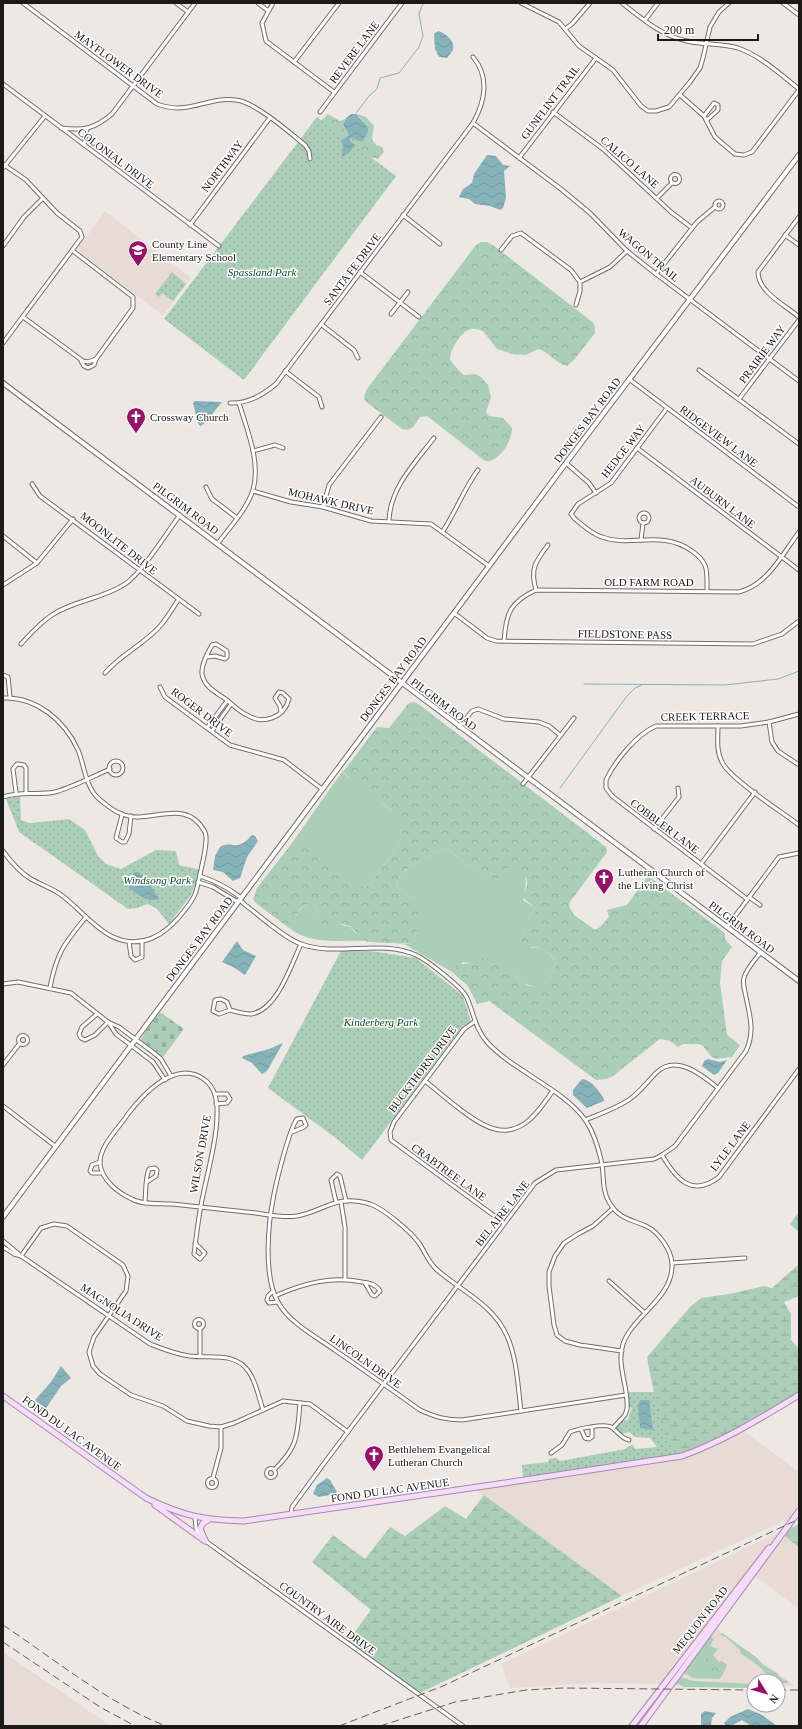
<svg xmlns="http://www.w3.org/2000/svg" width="802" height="1729" viewBox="0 0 802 1729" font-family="'Times New Roman',serif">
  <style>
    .built { fill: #e8dad4 }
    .grass { fill: #abceb8 }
    .forest { fill: url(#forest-crowns) }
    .wetland { fill: url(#wetland-marsh) }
    .cemetery { fill: url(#cemetery-stones) }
    .park { fill: url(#park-dots) }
    .water { fill: url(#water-waves) }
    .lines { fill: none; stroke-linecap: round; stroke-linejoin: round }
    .stream { stroke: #85b3b9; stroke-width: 1 }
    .minor-casing { stroke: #736d6b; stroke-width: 5 }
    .tertiary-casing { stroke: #736d6b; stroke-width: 6 }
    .primary-casing { stroke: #a58aa9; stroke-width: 7 }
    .minor { stroke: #fff; stroke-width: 3 }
    .tertiary { stroke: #fff; stroke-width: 4 }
    .primary { stroke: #f5ddfa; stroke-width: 5 }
    .rail { stroke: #625f5d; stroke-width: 1; stroke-dasharray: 8 4; stroke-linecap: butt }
    .labels { text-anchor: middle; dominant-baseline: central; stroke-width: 3; stroke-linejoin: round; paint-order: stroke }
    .street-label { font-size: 11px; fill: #1c1a19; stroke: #fff }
    .poi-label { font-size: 11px; fill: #1c1a19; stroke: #fff; text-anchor: start }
    .park-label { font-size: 11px; font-style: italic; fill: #0b4a2d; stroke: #fff }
  </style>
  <defs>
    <pattern id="forest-crowns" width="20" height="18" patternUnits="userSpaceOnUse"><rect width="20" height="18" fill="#abceb8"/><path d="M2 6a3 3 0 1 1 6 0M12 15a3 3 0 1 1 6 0" fill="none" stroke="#93b09e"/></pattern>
    <pattern id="wetland-marsh" width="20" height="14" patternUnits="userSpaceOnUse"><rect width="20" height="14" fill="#abceb8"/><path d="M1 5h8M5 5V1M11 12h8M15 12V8" fill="none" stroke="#93b09e"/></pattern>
    <pattern id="cemetery-stones" width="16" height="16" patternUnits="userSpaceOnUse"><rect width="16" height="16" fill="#abceb8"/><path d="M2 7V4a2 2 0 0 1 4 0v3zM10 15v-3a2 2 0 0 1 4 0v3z" fill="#93b09e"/></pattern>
    <pattern id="park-dots" width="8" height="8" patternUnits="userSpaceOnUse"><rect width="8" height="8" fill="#abceb8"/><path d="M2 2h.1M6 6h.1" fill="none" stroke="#93b09e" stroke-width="1.8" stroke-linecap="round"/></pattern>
    <pattern id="water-waves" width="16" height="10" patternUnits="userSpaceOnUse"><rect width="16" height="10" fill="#85b3b9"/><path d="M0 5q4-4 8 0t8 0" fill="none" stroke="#72999e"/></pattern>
  </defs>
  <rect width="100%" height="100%" fill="#eee8e5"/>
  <g class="built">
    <path d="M105,211L191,278L163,315L77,250Z"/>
    <path d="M744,1431L799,1472V1505L790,1518L622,1596L476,1490L679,1459L706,1451Z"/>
    <path d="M778,1533L665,1684L595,1683L510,1688L501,1664Z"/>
    <path d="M785,1537L799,1548V1609L755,1576Z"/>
    <path d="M716,1628L795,1686H778V1681H754V1686H672Z"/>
    <path d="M3,1652L111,1726H3Z"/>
  </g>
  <g class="grass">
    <path d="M344,769L343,773L398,816C402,825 403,834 399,844L371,883L366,887L361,886L295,845L289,847Z"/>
    <path d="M446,848C455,855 483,878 493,878C498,879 500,872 504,869C508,867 512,867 516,869C532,876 524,887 523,900L534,907L535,913L529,918L521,940L531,948C543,945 548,952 556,961C554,974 548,982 536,987L522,983L505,967L463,962L452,972L404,944L412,943L419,927L415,899L399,889L396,883C407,863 427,857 446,848Z"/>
    <path d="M309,904H313L320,916L337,924L350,927L364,941C338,940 311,945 289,928L294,925C295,915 299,908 309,904Z"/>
    <path d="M710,1636L714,1639L710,1646L718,1649L713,1655L719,1662L722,1661L727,1665L720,1679L693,1678L684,1673L683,1671Z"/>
    <path d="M679,1677L694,1681L754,1684V1688L684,1687L678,1684L672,1686Z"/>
  </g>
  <g class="forest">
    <path d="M328,114L340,121L345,119L343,126L349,135L345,139L319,123Z"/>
    <path d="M357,114L366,117L374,126L372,139L376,145L382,147L384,152L378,159L310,141L353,143L350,141L351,138L362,142L365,137L367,126Z"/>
    <path d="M481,242H487L494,246L590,320C595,324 595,327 595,333L574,360L567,366C556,364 550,352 538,349L526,355L512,354L497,349L483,331C479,330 474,328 471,329C460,332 450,350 450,360L460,372L464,375L476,374L482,378L488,385L491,397L486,412L489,416L503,418L512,428C513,440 498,464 485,461L427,416L420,417L413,427L408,430L402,429L365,401L364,396L367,389L476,245Z"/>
    <path d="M412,702L417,703L606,847L607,852L570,902L569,906L574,915L595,930L600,927L609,917L607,910L627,905L648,876L725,933V939L732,947L722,961L720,983L727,1035L740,1045L732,1057L715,1059L711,1056L703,1046L698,1044H683L678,1047L670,1041L660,1039L614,1075L607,1079L596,1080L489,1001L477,1004L468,986L452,972C455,962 462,965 471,963C473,962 477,959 479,957C488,959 497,961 504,966C515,975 520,986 536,987C548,982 554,974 556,961C552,956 547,950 541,948C531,944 529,952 521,940L529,918L535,913L534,907L522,897L527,886V879L516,869L506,868C503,871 500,876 497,878C488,883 454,854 446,848C427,857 407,863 396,883L399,889L415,899L422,914L419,927L412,943C404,944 371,943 365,941C359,939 358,933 354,930C346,921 334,925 325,929L319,924L320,916L313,904C300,904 295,915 294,925L289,928L257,904L253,900L257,888L289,847C298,843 302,845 310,848L361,886L366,887L371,883L399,844C408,820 392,810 374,798C363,790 353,781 343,772L377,727L389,728L408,704Z"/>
    <path d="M799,1212V1232L790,1224Z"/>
    <path d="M799,1524V1548L785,1536L791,1528Z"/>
    <path d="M722,1633L756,1657L763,1665L777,1673L782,1679L788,1681V1683L778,1684V1681L769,1676L754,1662L741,1654L740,1650L726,1637L720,1635Z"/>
    <path d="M708,1656L712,1657V1660L715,1659V1663L718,1662L720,1665L726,1667L722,1676L714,1678L708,1672L704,1674L700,1672Z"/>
  </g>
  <g class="wetland">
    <path d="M798,1231L799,1296L784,1302L791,1314V1340L799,1349V1393L713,1442L674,1455C662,1423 652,1390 647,1357L690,1307L701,1298L729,1294L764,1286L772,1288L798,1265Z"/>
    <path d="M484,1495L622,1596L420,1693L348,1641L371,1610L312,1562L333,1535L365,1559L390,1527L405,1536L445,1506L466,1519Z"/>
  </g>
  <path class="cemetery" d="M160,1012L184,1029L163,1057L141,1040L145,1032Z"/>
  <g class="park">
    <path d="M317,117L396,176L244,380L164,319Z"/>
    <path d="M172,272L186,284L173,301L162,293L159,297L155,294Z"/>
    <path d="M20,796L21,820L30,823L69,819L85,830L98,856L106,864L121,869L156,850L176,851L179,865L201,870L191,895L169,924L157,909L148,904L137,908L128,909L19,832L6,799Z"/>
    <path d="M341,951H371L416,958L463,996L471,1022L463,1026L362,1160L337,1139L268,1088Z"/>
    <path d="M628,1392H655L661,1416L674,1455L523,1478L522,1465L548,1462L549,1459L556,1458L560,1461L626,1449L627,1447L633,1445L635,1449L657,1447L650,1438L635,1437L629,1432L622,1434L617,1431V1427L624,1419L627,1421L632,1408L629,1407Z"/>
  </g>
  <g class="water">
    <path d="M438,31C446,33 455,41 453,50L447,58L439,57L435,49L434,34Z"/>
    <path d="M351,114H357C364,127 375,124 362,142L350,138V141L355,145L349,153L342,157L343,144L341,141L349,135L343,125L346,118Z"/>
    <path d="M487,155L496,156L503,165L510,166L504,171L506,198L503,208L500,210L490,206L475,204L469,199L459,197L463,189L472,183L474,174Z"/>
    <path d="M195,401L222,402L204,424L200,426L198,423L193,403Z"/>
    <path d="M252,835L255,836L258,841L247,857L240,878L233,881L223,872L213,870L215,856L220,847C234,839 235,854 252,835Z"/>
    <path d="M135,872H138L145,877L159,899C148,903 135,894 128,886L127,881Z"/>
    <path d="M237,941L243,950L256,956L245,975L233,967L222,962Z"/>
    <path d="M283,1043L267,1071L262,1074L252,1063L242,1058L243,1056L269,1049Z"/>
    <path d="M708,1059L720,1062L727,1060L718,1073L714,1075L702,1066L704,1061Z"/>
    <path d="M582,1079C592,1080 599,1091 604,1099V1101L587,1108L573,1095V1090Z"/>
    <path d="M61,1366L71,1378L61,1386L44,1411L35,1400L51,1382Z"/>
    <path d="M640,1400H649L653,1430L640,1428L638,1406Z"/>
    <path d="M327,1478L330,1480L337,1492L335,1494L319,1497L313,1494L317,1485Z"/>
    <path d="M748,1709L762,1715L777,1726H751L742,1720L731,1726H726L724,1723L730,1717Z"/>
    <path d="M705,1711L716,1713L712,1718L711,1726L701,1725V1714Z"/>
  </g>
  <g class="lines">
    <g class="stream">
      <path d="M356,113L369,96L377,89L380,78L399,73L419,47L423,36L419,14L423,3"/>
      <path d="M584,684L725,685L778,679L799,671"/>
      <path d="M560,788L627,696L635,688L642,685"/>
    </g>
    <defs>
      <g id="minor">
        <path d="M23,3L157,104C190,116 207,96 236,100C255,102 289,132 305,145L309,151L310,159"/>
        <path d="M176,3L188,12"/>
        <path d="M258,3L267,10"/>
        <path d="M273,3L262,23L266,41L334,92"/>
        <path d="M521,3L559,22L579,46L613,70L641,106L648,111H656L669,107L690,82L700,68L703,58L710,27L719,12L729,3"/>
        <path d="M622,3C642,19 662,36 687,41C704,45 722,43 738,48C761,56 780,74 799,89"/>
        <path d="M783,3L799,15"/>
        <path d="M645,20L658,3"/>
        <path d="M565,29L572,24L590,3"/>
        <path d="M294,62L339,3"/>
        <path d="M3,84L219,246"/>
        <path d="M680,95L704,116L715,137L723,144L735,154L744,155L752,152L799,90"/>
        <path d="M320,112L402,3"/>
        <path d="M553,112L603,149L671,212L692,228"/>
        <path d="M704,116L714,103L718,105V110L707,120"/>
        <path d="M473,123L561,189L590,213L627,251L656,274L799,381"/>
        <path d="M61,128C84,131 94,129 112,114L195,3"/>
        <path d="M84,145L87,129"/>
        <path d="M519,158L596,58"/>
        <path d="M3,164L26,180L57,213L80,231L82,237L3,343"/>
        <path d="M3,168L45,116"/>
        <circle cx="675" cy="179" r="4.5"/>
        <path d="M657,198L672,183"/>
        <circle cx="719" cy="205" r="4"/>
        <path d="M403,215L440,244"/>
        <path d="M799,217L758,272C758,292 785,305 799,317"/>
        <path d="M190,225L269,119"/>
        <path d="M785,235L799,245"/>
        <path d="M3,246L24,217L43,198"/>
        <path d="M501,250L512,236L521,233L571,270L580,282"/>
        <path d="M360,272L419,317"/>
        <path d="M656,274L697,222L715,207"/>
        <path d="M576,305L580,291V282L610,267L627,251"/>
        <path d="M391,314L408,292"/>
        <path d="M23,317L83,361L88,362L96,359L133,308V297L73,251"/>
        <path d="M322,325L354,350L358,358"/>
        <path d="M81,361L84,366L88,368L94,365L96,359"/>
        <path d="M699,370L799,444"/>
        <path d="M285,371L319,397L322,407"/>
        <path d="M629,379L799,507"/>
        <path d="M739,399L799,320"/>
        <path d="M230,403C248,404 263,395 276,384L473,123C485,102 490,77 473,57"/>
        <path d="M667,408L611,483L578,504L571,514L574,518C582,525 592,534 602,537C631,548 661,529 692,551C709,563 707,571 707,591"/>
        <path d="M637,448L799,570"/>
        <path d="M253,451L275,445L283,448"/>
        <path d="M566,463L589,483L596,493"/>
        <path d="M32,484L40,496L199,614"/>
        <path d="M206,487L212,499L237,518"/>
        <path d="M253,491L291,502L323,507L371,521L431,524L489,566"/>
        <path d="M323,507L329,485L381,417"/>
        <circle cx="644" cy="518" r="5"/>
        <path d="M389,521C390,488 414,464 434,438"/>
        <path d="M443,531C456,511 464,489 478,470"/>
        <path d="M3,536L37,563"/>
        <path d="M641,540L643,523"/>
        <path d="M218,543C230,527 247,509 253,490C261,462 247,430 239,403"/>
        <path d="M3,585L37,563L73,519"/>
        <path d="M536,590C530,569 535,562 548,545"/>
        <path d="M454,613L487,638L496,641L753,644L782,634L799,621"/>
        <path d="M504,641C506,613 510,602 536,590L739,592C767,585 782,555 799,532"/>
        <path d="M21,644C31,633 40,623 52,615C74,600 103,599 125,584C142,573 167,532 180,515"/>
        <path d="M206,657L215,656L225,659L227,657V651L216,644L212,645C208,653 201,664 202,674C204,687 217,693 227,700C233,705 240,712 247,715C263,725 284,718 289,699L283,693L279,692L275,698L280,706L281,713"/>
        <path d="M105,673C122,653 145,644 161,625C167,618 173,608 178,600"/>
        <path d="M3,675L8,677L10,697"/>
        <path d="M160,687L165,697L230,745L284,760L322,789"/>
        <path d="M3,698C36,696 65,721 78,750C84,764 84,779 93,792C96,797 100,800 104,803C109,807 115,812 122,814C149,826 185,795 205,832C209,841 201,868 199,879C198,884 197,889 195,894C193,900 188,906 184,911C166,935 141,951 111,936C92,926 78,907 60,894C51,888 40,884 31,879C19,872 11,862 3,851"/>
        <path d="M769,722L772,742L778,751L799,765"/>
        <path d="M718,726C718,738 716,751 722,762C730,779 782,812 799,825"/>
        <path d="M459,727L472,711L478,709L504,719L539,722L549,726L560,735"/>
        <path d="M207,728L227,701"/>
        <path d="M212,731L231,704"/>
        <circle cx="116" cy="768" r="7"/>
        <path d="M523,784L574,718"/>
        <path d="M16,792L13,769L17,764L24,765L26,768V792"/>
        <path d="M3,797C24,790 35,796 55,792C73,787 92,777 110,769"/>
        <path d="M122,815L116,838L122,842H125L129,834L131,816"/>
        <path d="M654,829L679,797L678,788"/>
        <path d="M701,864L755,792"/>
        <path d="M200,876C215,881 227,887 240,897V900L244,904C259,915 285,939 301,944C337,957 380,939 416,955C427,960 460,986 466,996C474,1012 474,1027 487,1042C513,1071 564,1089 586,1121C594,1133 599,1150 602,1164C604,1177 602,1190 609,1202C619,1219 630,1219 646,1226C659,1232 671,1250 672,1263C674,1298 633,1315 623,1344C616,1365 629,1388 627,1409L625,1415L613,1428"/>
        <path d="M198,882L213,887L236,901L240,900"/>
        <path d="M749,897L760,905"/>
        <path d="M747,899L612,796L606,788V780C615,761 637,734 656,726H741L769,722L799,714"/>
        <path d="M727,927L779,857L799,853"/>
        <path d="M129,942L131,956L135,960L142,957V941"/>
        <path d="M3,984L18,982L71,993L108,1022L119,1027L154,1053L161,1059L171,1076"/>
        <path d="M50,987C57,952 64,944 86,917"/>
        <path d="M230,1010L219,1014L213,1011L215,1000L221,999L227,1002L230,1010C237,1012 244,1014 251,1014C277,1011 291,965 301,944"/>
        <path d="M97,1014L82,1027L79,1034L81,1038L85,1040L95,1035L108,1022"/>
        <path d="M108,1022L116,1034L153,1062L165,1080"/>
        <path d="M474,1022L464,1029L394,1122L390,1132L391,1140L504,1223"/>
        <circle cx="23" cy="1040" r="4.5"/>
        <path d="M3,1065L20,1043"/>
        <path d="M425,1081C442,1094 475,1125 495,1129C505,1132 516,1129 524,1124C536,1116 544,1103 552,1092"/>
        <path d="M215,1094H227L230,1099L227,1103L216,1104"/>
        <path d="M3,1106L55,1146"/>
        <path d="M585,1120C600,1114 617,1108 630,1099C640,1092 647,1082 656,1073C676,1053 702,1075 718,1088"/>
        <path d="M292,1132L304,1127L306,1125L303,1118L297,1119C289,1130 277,1179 274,1194C268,1223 263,1276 278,1302C289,1323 317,1337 336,1351C364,1370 392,1390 420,1410C435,1417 446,1420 462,1420L626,1395"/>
        <path d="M662,1155C676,1179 692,1198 719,1177L799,1069"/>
        <path d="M100,1162L92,1165L90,1171L92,1173H102"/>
        <path d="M145,1202C146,1191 145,1179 149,1169L155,1168L157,1170L156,1176L147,1182"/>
        <path d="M336,1202L331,1180L337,1174L340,1176L346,1201"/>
        <path d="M341,1202L345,1227V1279"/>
        <path d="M613,1208L593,1226L578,1234L564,1243L555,1256L549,1272V1286L554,1325L557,1335L565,1341L580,1345L622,1351"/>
        <path d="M3,1241L21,1256L150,1344C163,1349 175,1354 189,1356C210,1359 235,1351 249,1372C256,1382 259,1398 263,1410"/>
        <path d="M195,1243L205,1253L200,1259L194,1254C196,1238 198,1222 201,1205C206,1177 223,1122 215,1095C211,1081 198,1073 185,1073C162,1074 141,1097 128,1114C119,1128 99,1146 100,1164C102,1180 118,1193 132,1199C142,1205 160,1203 172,1204C200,1207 228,1210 256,1213C270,1215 283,1218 297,1216C327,1210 335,1194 370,1204C384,1209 410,1231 419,1243C425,1252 428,1261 436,1269C461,1291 493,1304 507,1336C517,1358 518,1387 521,1411"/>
        <path d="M3,1247L14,1254L21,1256"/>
        <path d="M21,1256L41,1228L54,1224L67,1226L123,1265L128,1276L126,1291L94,1337L89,1352L93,1366L100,1374L131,1395L163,1406L187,1421L209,1426L221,1427L234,1423L283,1401L310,1404L348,1432"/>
        <path d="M672,1263L745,1258"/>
        <path d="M609,1281L645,1313"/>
        <path d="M273,1291L268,1296L267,1300L269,1303L277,1302"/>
        <path d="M275,1296C304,1283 331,1276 362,1282C369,1283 376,1284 380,1291L375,1296L372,1295L365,1283"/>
        <circle cx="199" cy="1324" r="4.5"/>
        <path d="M200,1329V1356"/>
        <path d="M581,1429L585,1438L589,1439L592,1437V1427"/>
        <path d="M551,1453L562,1445L570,1432C578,1429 604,1423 611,1427C618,1431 620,1438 629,1440"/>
        <circle cx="271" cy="1473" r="4.5"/>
        <path d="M274,1470C299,1446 297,1435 300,1403"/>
        <path d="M213,1478L221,1448V1427"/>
        <circle cx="212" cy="1483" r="4.5"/>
        <path d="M291,1514L292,1507L325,1462L535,1183L556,1170L654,1159L662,1155L675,1146L746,1051C755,1032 750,1016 746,997C745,991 742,984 744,978C746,969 755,960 761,952"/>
        <path d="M195,1517L196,1528L200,1536"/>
        <path d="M204,1540L463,1726"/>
      </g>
      <g id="tertiary">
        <path d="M3,383L799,981"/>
        <path d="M3,1217L566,463L799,155"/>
      </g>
      <g id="primary">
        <path d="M3,1396L146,1498C183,1516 203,1520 244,1521L505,1483L682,1456C724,1441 761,1418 799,1395"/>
        <path d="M155,1505L205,1541"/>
        <path d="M205,1540L200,1529L203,1523L208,1520"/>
        <path d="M632,1726L769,1548"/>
        <path d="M641,1726L799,1511"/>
      </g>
    </defs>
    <use href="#minor" class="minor-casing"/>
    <use href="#tertiary" class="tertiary-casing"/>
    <use href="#primary" class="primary-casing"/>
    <use href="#minor" class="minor"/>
    <use href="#tertiary" class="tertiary"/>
    <use href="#primary" class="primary"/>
    <g class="rail">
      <path d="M3,1625C54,1659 109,1704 166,1726"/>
      <path d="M3,1642L100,1707L135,1726"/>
      <path d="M778,1690H799"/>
      <path d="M339,1726L443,1686L799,1519"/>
      <path d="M380,1726L455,1702L526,1690L562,1688L754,1690"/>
    </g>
  </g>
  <defs>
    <symbol id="school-pin" viewBox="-11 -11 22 30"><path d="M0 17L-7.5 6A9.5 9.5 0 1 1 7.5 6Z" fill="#971168" stroke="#fff"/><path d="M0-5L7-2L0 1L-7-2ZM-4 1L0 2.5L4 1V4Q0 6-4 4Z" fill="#fff"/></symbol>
    <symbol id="church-pin" viewBox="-11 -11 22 30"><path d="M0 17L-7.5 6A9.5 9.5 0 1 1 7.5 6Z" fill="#971168" stroke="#fff"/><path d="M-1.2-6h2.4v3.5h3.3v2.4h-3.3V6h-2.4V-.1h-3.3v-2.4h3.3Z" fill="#fff"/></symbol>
  </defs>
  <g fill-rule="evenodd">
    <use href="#school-pin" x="127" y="239" width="22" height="30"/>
    <use href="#church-pin" x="125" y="406" width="22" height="30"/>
    <use href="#church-pin" x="593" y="867" width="22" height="30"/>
    <use href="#church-pin" x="363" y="1444" width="22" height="30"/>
  </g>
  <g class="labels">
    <g class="street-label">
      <text transform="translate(354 52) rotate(-53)">REVERE LANE</text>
      <text transform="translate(119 64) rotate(36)">MAYFLOWER DRIVE</text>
      <text transform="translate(550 102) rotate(-53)">GUNFLINT TRAIL</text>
      <text transform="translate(116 158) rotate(37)">COLONIAL DRIVE</text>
      <text transform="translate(630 162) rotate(41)">CALICO LANE</text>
      <text transform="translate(222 166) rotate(-53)">NORTHWAY</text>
      <text transform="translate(649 255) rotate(40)">WAGON TRAIL</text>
      <text transform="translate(352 269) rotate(-53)">SANTA FE DRIVE</text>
      <text transform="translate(762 354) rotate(-53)">PRAIRIE WAY</text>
      <text transform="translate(587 420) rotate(-53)">DONGES BAY ROAD</text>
      <text transform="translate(719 436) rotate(37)">RIDGEVIEW LANE</text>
      <text transform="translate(623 451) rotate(-52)">HEDGE WAY</text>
      <text transform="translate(331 501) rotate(13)">MOHAWK DRIVE</text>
      <text transform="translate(723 502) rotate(37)">AUBURN LANE</text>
      <text transform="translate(186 508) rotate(37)">PILGRIM ROAD</text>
      <text transform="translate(119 543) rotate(38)">MOONLITE DRIVE</text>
      <text x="649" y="582">OLD FARM ROAD</text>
      <text transform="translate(625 634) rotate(1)">FIELDSTONE PASS</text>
      <text transform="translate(393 679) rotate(-53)">DONGES BAY ROAD</text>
      <text transform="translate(444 704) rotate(37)">PILGRIM ROAD</text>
      <text transform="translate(202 712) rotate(37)">ROGER DRIVE</text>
      <text transform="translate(705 716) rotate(-1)">CREEK TERRACE</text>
      <text transform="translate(665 826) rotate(37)">COBBLER LANE</text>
      <text transform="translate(742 927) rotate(37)">PILGRIM ROAD</text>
      <text transform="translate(199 939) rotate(-53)">DONGES BAY ROAD</text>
      <text transform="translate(422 1069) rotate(-53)">BUCKTHORN DRIVE</text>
      <text transform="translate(730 1146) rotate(-53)">LYLE LANE</text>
      <text transform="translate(200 1154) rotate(-80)">WILSON DRIVE</text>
      <text transform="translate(449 1172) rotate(36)">CRABTREE LANE</text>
      <text transform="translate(502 1213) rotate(-52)">BEL AIRE LANE</text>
      <text transform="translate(122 1312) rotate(33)">MAGNOLIA DRIVE</text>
      <text transform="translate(366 1361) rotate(35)">LINCOLN DRIVE</text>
      <text transform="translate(72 1433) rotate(36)">FOND DU LAC AVENUE</text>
      <text transform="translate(390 1490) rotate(-8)">FOND DU LAC AVENUE</text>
      <text transform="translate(328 1618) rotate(36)">COUNTRY AIRE DRIVE</text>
      <text transform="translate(700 1620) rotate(-52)">MEQUON ROAD</text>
    </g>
    <g class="poi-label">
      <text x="152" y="244">County Line<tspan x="152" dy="13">Elementary School</tspan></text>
      <text x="150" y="417">Crossway Church</text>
      <text x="618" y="872">Lutheran Church of<tspan x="618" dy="13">the Living Christ</tspan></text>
      <text x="388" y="1449">Bethlehem Evangelical<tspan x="388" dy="13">Lutheran Church</tspan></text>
    </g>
    <g class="park-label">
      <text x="262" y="272">Spassland Park</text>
      <text x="157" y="880">Windsong Park</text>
      <text x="381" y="1022">Kinderberg Park</text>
    </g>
  </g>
  <rect width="802" height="1729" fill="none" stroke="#1c1a19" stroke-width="8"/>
  <g transform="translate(766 1693) rotate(127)"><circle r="19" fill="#ffffff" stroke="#a4a3a3"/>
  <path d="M0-3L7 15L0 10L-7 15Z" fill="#971168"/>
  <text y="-6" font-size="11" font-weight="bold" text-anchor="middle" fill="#1c1a19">N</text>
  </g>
  <path d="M658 34v6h100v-6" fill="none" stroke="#1c1a19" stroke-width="2"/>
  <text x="664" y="34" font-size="12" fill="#1c1a19" stroke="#ffffff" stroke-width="3" paint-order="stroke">200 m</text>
</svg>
